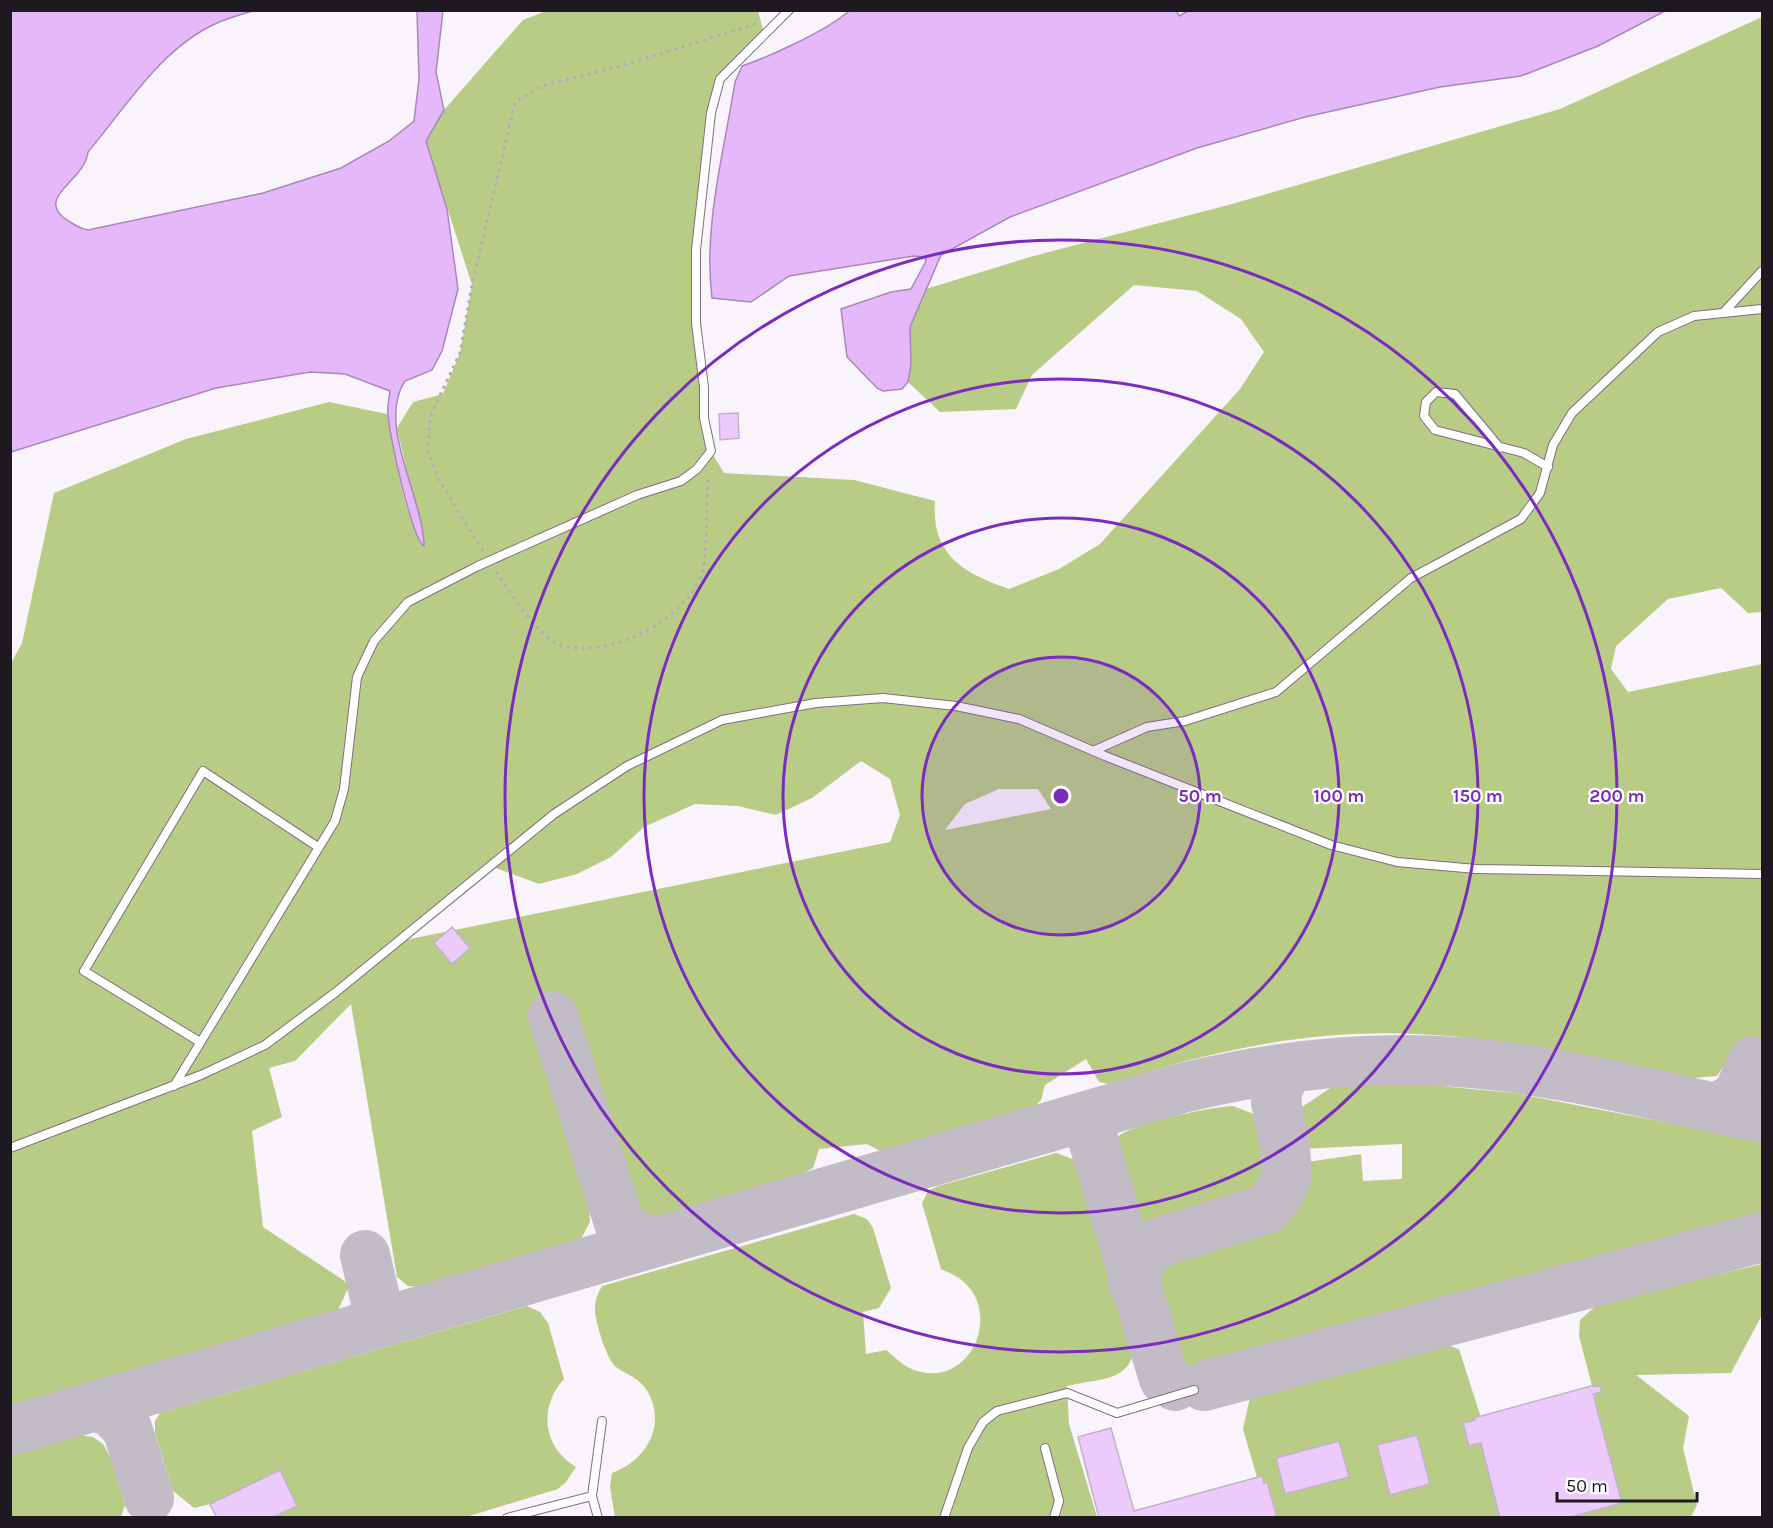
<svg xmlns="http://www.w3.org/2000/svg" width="1773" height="1528" viewBox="0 0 1773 1528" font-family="Karla,sans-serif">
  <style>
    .green { fill: #b9cc86; fill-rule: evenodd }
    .water { fill: #e5b8fa; stroke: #a988b9; stroke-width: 1.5 }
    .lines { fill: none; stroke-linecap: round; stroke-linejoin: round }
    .taxiway { stroke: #c2bcc6; stroke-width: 50 }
    .building { fill: #eccbfc; stroke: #c2b3c9; stroke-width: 1.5 }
    .service-casing { stroke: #7d6f84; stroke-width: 10 }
    .path { stroke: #b2acb5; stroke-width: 3; stroke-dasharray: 3 4.5; stroke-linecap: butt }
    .service { stroke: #fff; stroke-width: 8 }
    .ring { fill: none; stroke: #7b2cbf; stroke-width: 3 }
    .centre { fill: #7b2cbf; stroke: #fff; stroke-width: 3 }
    .ring-label { font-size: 18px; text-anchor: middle; font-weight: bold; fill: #7b2cbf; stroke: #fff; stroke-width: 4.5; stroke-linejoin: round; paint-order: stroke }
  </style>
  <rect width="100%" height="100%" fill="#f9f3fc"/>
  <g class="green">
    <path d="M546,11H758L764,33L720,79L711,114L696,250V323L704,387V440L724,473L854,480L935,501C931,555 963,573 1009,589L1059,569L1100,544L1240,389L1264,352L1241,319L1197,291L1134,285L1032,375L1016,409L940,412L908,382L911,364L910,327L926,289L1030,257L1232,204L1560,109L1762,17V612L1748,613L1721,588L1668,599L1616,646L1611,669L1628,692L1762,664V1071L1723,1067L1717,1076L1694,1078C1571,1053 1452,1024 1325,1036C1278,1040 1229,1050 1182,1062C1158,1068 1133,1078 1109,1084L1099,1082L1086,1059L1045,1085L1041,1100L1033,1108L889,1151H880L867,1144L819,1149L813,1168L800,1175L658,1217C644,1217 637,1214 630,1202L576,1027L590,1222L582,1237L574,1243L420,1287L408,1286L397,1277L351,1004L295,1061L269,1068L282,1117L252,1131L263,1227L343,1280L349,1286L339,1308L331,1315L11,1405L10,665L22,643L54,493L186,439L329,402L387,414C394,446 404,522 424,545L397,428L413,402L443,394L460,353L472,285L426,141L444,110L523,20ZM861,761L890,779L900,815L890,842L400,941L491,866L539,884L577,874L611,857L644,827L695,804L738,806L776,815L812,798ZM999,789H1038L1051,809L945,830L965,804Z"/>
    <path d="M1410,1083L1513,1093L1762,1141V1213L1187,1366C1152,1359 1152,1317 1146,1287L1162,1263L1266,1233L1283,1220L1293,1204L1300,1163L1361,1154L1363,1181L1402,1179V1144L1300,1149L1293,1122L1299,1109L1335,1085Z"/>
    <path d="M1233,1106C1257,1115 1266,1117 1276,1142C1280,1152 1281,1173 1274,1182C1261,1199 1229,1199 1210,1206C1192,1214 1175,1223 1155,1229C1131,1219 1116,1209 1109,1183C1106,1169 1104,1150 1115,1139C1130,1123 1210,1107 1233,1106Z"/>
    <path d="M1056,1153L1081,1162L1091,1173L1136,1334C1135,1383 1106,1377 1067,1386L1069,1424L1097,1517H615L610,1487L612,1473C647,1461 668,1423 646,1389C638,1377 627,1375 616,1367C607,1361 594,1319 595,1308C595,1300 598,1293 602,1286L854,1214L867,1219L873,1228L891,1288L879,1308L863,1312L866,1354L886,1350C896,1358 905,1368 917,1371C969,1387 1001,1317 965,1283C958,1276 949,1273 941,1269L922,1203L928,1191L938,1186Z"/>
    <path d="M1762,1264V1315L1731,1373L1636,1375L1689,1416L1683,1448L1697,1505L1691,1517L1135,1518L1259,1484L1243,1429L1250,1397L1438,1342L1459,1349L1483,1424L1595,1397L1579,1336L1580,1320L1600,1302Z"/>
    <path d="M527,1306L540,1312L548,1323L564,1379C538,1408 543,1447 576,1467L566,1482L558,1489L466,1517H217L210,1504L194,1508L173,1491L155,1433V1421L160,1413Z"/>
    <path d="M79,1435L93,1437L103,1444L111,1459L125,1505L121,1517H11V1456Z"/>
  </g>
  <g class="water">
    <path d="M11,10L252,11C240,15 228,18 217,23C161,48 126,107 88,152C85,180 38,196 63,217C71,223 78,228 88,230L263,193L341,168L389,141L414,121L419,79L417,11H443L436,72L444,110L426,141L447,209L458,289L442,351L432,370L405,381C376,424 424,499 424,546C412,540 389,434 388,415C387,407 389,399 390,391L345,374L310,372L216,388L11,452Z"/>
    <path d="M1177,11L1179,16L1190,10L1665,11L1598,46L1521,76L1440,87L1305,117L1197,148L1010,217L941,255L910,327L911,364L908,382L902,389L883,391L877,388L847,357L841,309L891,292L911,289L926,261L925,257L914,256L789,276L751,302L712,298C703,227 724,152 735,82L742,66C771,56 826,31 849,11Z"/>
  </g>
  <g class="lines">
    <g class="taxiway">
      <path d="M553,1016L620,1226L643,1238"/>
      <path d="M1723,1104L1737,1097L1753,1061"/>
      <path d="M1095,1123L1091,1133L1164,1379L1175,1386"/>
      <path d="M365,1255L377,1306L373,1315"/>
      <path d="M1133,1284L1143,1254L1157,1243L1267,1209L1279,1193L1287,1175L1285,1147L1276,1102L1278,1088L1285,1075"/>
      <path d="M1204,1386L1762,1237"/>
      <path d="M94,1406L111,1412L127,1428L149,1498"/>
      <path d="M10,1431L1182,1088C1273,1066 1364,1055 1458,1062C1559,1069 1663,1098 1762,1118"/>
    </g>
  </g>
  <g class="building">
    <path d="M738,413L739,438L720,440L719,414Z"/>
    <path d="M452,927L470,948L452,964L434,943Z"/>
    <path d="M1591,1386H1600L1602,1392L1593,1394L1622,1503L1567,1518H1500L1481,1443L1469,1446L1463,1423L1475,1420L1474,1418Z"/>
    <path d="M1111,1428L1134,1511L1262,1476L1264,1483L1267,1482L1277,1518H1099L1078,1437Z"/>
    <path d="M1417,1435L1430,1484L1390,1495L1377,1445Z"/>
    <path d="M1339,1441L1349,1477L1285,1494L1276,1458Z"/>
    <path d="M280,1470L297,1506L272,1518H217L210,1504Z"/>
  </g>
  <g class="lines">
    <defs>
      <g id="service">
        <path d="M1724,312L1762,271"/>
        <path d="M1500,448L1455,394L1436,392L1426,402L1424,416L1435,430L1524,453L1548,467"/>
        <path d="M1093,751L1147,727L1185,721L1276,692L1411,578L1521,519L1540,493L1553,445L1572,413L1658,332L1694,316L1762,309"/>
        <path d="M200,1042L84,971L203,771L318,847"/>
        <path d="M174,1086L335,821L344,789L357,677L374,641L408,602L478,566L637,495L681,481L697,469L711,451L704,418V387L696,323V250L711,113L720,79L789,10"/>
        <path d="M10,1148L201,1075L265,1045L336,992L554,814L627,766L722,720L816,703L883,698L956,706L1019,719L1105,756L1331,845L1397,862L1476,869L1762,874"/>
        <path d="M1045,1448L1059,1501L1054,1518"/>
        <path d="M592,1496L598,1518"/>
        <path d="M507,1518L592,1496L602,1421"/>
        <path d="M944,1518L968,1448L983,1422L997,1411L1067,1393L1117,1413L1194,1390"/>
      </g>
    </defs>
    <use href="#service" class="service-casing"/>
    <g class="path">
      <path d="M483,551L439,480L428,452L430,417L460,353L472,285L515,102L542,86L621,66L756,24"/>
      <path d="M496,572C510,591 537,636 558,644C607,662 690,619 703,569C708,546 706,503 708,478"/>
    </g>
    <use href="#service" class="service"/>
  </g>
  <circle cx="1061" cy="796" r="139" fill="#7b2cbf" fill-opacity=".12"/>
  <g class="ring">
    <circle cx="1061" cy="796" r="139"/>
    <circle cx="1061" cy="796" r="278"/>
    <circle cx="1061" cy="796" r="417"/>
    <circle cx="1061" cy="796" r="556"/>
  </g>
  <circle cx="1061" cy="796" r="9" class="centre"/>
  <g class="ring-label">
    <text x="1200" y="802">50 m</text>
    <text x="1339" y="802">100 m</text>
    <text x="1478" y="802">150 m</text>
    <text x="1617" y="802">200 m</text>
  </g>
  <rect width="1773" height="1528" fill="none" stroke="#1e1821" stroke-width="24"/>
  <path d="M1557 1492v9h140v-9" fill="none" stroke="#1e1821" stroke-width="3"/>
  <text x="1566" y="1492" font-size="18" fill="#1e1821" stroke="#ffffff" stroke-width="4.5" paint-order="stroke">50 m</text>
</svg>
